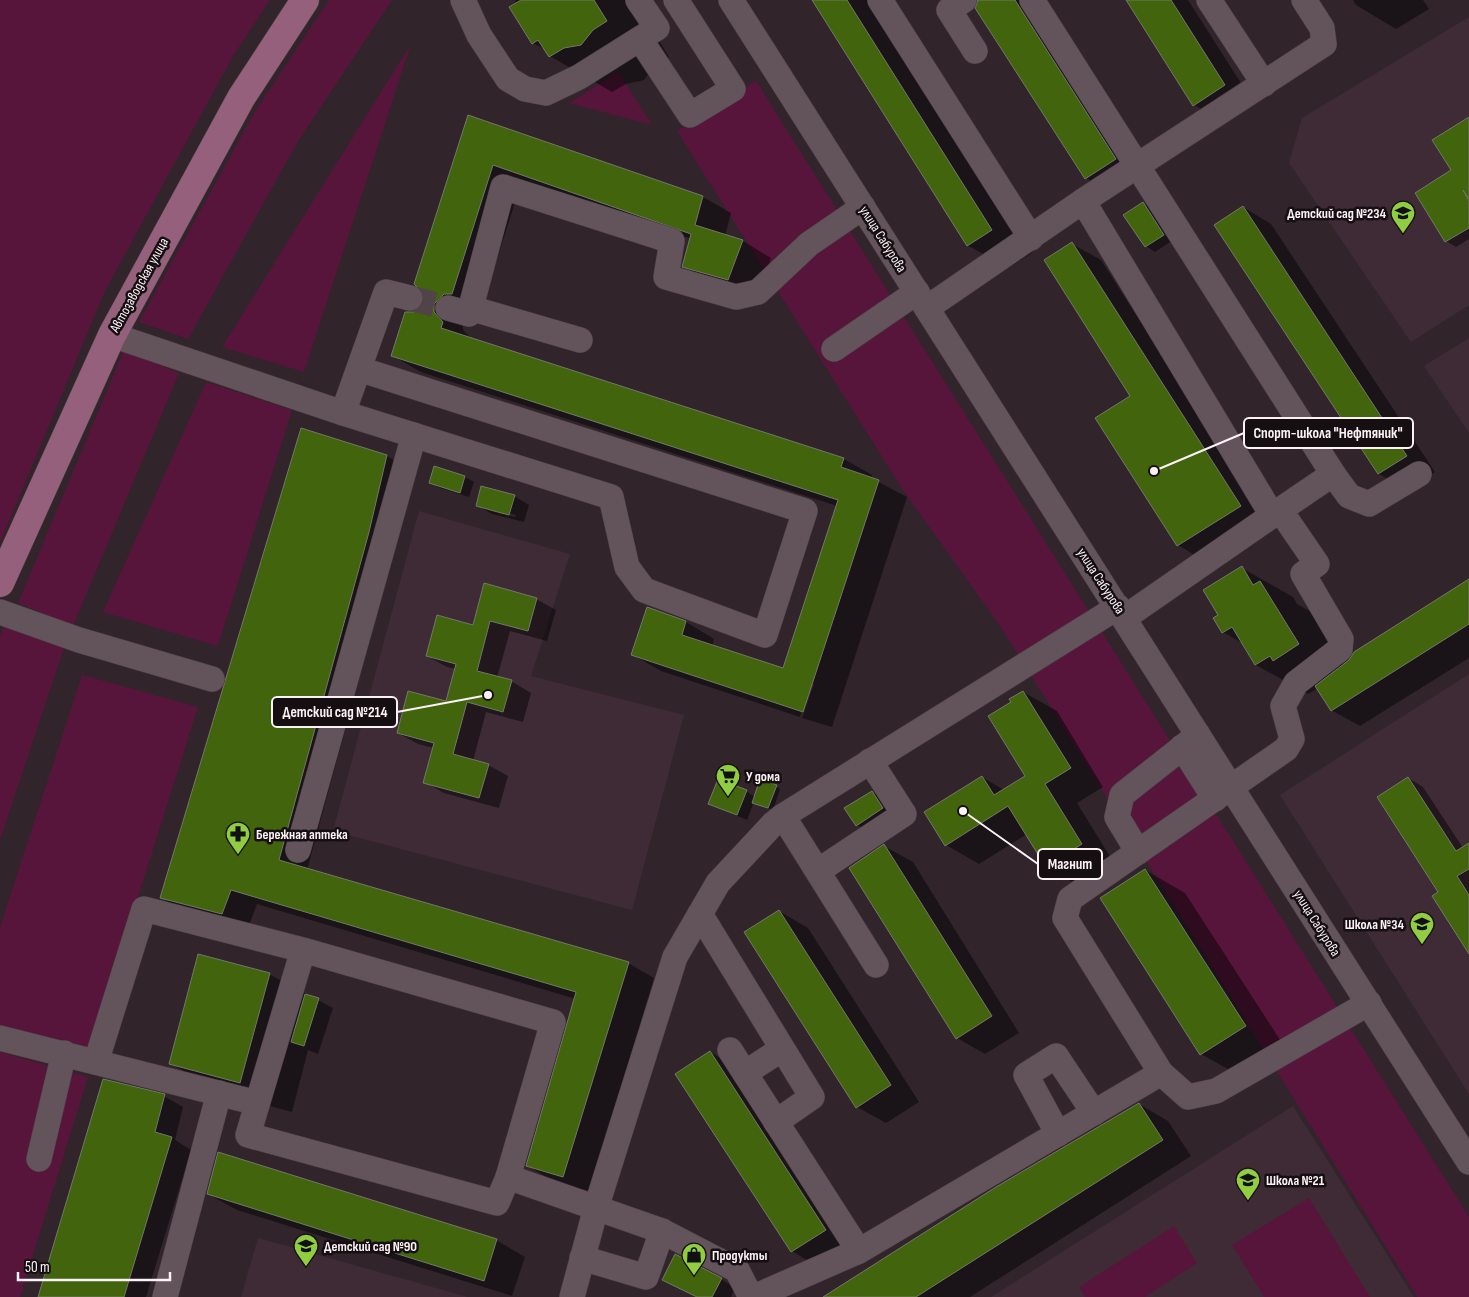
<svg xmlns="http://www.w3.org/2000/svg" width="1469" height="1297" viewBox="0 0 1469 1297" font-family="'Sofia Sans Condensed',sans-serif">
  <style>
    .built { fill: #3f2b35 }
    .green { fill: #57153b }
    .shadow { fill: #0007; fill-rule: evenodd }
    .building { fill: #42640c; stroke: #71796a }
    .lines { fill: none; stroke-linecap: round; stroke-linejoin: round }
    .minor-tunnel { stroke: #504349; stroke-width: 25; stroke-dasharray: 25 12; stroke-linecap: butt }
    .minor-casing { stroke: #4b3f45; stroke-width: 26 }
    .major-casing { stroke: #4b3f45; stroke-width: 29 }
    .minor { stroke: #63535b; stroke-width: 25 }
    .major { stroke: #95607b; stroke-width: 28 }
    .labels { text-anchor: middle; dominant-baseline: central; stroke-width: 5; stroke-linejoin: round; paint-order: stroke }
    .poi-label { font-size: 14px; font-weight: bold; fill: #fbf1f6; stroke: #160f12; text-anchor: start }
    .street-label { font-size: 14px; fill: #fbf1f6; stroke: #160f12 }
    .leader { fill: none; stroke: #fbf1f6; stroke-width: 2 }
    .callout-dot { fill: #fbf1f6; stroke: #160f12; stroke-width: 2 }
    .callout { fill: #160f12; stroke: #fbf1f6; stroke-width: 2 }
    .callout-label { font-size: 15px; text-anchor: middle; font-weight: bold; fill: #fbf1f6 }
  </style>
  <rect width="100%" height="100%" fill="#32242b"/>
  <g class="built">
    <path d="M1469,17V305L1411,342L1289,163L1302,118Z"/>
    <path d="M1469,338V433L1424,366Z"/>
    <path d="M419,511L570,554L531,676L684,715L632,910L333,831Z"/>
    <path d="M1469,674V1094L1280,795Z"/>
    <path d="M1293,1106L1414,1297H991Z"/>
    <path d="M258,1238L468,1297H241Z"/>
  </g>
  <g class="green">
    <path d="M0,0H270L233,56L105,291L0,543Z"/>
    <path d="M329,0H392L297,143L188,339L139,322L254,113Z"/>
    <path d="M411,44L304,372L222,347Z"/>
    <path d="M618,72L652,125L569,103Z"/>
    <path d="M756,81L1469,1217V1297H1417L1001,627L905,493L677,131Z"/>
    <path d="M124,350L179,373L73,626L18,603Z"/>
    <path d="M206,382L292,410L218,646L103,612Z"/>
    <path d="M5,622L66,642L0,840V636Z"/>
    <path d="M82,675L198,707L89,1052L0,1028V927Z"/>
    <path d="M0,1052L88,1077L20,1297H0Z"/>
    <path d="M1309,1198L1370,1297H1264L1232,1245Z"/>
    <path d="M1174,1226L1197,1263L1145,1297H1085L1079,1287Z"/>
  </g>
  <g class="shadow">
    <path d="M515,0H641L658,39L669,57L655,65L644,80L626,84L612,92L550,56L546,50L533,43Z"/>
    <path d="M814,0H871L1032,253L1008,268L967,245Z"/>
    <path d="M979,0H1032L1144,175L1114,194L1086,178Z"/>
    <path d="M1127,0H1188L1253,102L1223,121L1194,105Z"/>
    <path d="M1353,0H1423L1429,9L1396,29L1356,5Z"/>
    <path d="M469,116L703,197L731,213L725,236L743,241L771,258L757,295L712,283L684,266L691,239L522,180L481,310L463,320V330L471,338L844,459L872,475L871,478L907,497L832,727L802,718L814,684H811L800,717L661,671L633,655L648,608L686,622L714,639L712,646L784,669L837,506L421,372L393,356L415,313L425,302Z"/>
    <path d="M1469,120V239L1456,247L1446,241L1417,193L1453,171Z"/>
    <path d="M1143,203L1153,209L1173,240L1155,252L1146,246L1125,215Z"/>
    <path d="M1243,207L1271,224L1435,472L1408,490L1379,474L1216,225Z"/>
    <path d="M1072,244L1101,260L1269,522L1206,562L1178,545L1132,396Z"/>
    <path d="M387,456L413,471L395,547L307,870L628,963L654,978L589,1191L553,1181L528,1166L576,999L257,904L248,928L187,913L162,898Z"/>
    <path d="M465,477L474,482L469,497L440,488L430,483Z"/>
    <path d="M514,496L529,505L524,522L492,514L477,505ZM491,509L516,515L515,517L491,511Z"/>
    <path d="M1242,568L1293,597L1297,604L1311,612L1344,665L1469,581V658L1360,726L1331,710L1318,688L1308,694L1256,665L1244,644L1223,632L1220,615Z"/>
    <path d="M536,599L556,610L547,641L510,631L497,678L511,681L531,693L523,722L486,712L473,761L488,765L508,776L499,808L444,793L425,782L434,748L418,744L398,733L447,703L456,669L447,667L427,656L474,626Z"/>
    <path d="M1023,692L1057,711L1103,787L1077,803L1114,863L1081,887L1048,868L1027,834L979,864L946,845L982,777L1004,790L1027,776L1013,703Z"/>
    <path d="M1408,778L1423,787L1463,848L1469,844V951L1440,892Z"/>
    <path d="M776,786L780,789L773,810L754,802L747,820L710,804L746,791L755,797Z"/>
    <path d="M872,792L881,797L892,814L866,830L857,825Z"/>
    <path d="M884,846L913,862L1019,1033L985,1054L957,1038Z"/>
    <path d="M1145,870L1185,893L1286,1049L1242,1077L1201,1054Z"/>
    <path d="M779,911L808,928L919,1102L886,1123L857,1107Z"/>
    <path d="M269,974L333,1008L318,1054L308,1050L292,1112L222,1093L170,1063Z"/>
    <path d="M710,1052L739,1069L854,1246L820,1268L792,1251Z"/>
    <path d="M164,1096L183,1107L175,1140L191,1150L146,1297H39Z"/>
    <path d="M1139,1104L1168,1121L1191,1156L970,1297H826Z"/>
    <path d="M208,1194L496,1240L525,1257L512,1296L237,1210Z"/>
    <path d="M721,1279L735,1288L731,1297H697L664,1280Z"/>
  </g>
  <g class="building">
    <path d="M521,0H594L607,21L593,30L581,45L564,48L549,57L538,40L532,44L509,7Z"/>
    <path d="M812,0H847L992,230L967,246Z"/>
    <path d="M978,0H1015L1116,159L1085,179L975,8Z"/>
    <path d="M1126,0H1171L1225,85L1193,106Z"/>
    <path d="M468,115L703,196L695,225L743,240L728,280L682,267L691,234L493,165L452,294H444L434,304V312L443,322L441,328L844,458L841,467L879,480L803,712L631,655L647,607L686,621L682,635L783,668L838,500L391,356L405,312H414L424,302V294L414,284Z"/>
    <path d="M1469,117V199L1463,190L1469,201V228L1445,242L1415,193L1451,170L1432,140Z"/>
    <path d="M1143,202L1164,235L1145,247L1123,215Z"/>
    <path d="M1243,206L1407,456L1378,474L1214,225Z"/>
    <path d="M1072,242L1241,506L1177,546L1095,418L1130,396L1044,260Z"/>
    <path d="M301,428L387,455L369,532L279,860L629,962L563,1177L526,1166L576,992L231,890L222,914L160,898Z"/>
    <path d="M434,466L465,476L460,493L429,483Z"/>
    <path d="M481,486L515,495L509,515L476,506Z"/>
    <path d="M1242,566L1253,585L1260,581L1299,644L1273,661L1270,656L1255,665L1232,627L1222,633L1213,618L1218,615L1203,590Z"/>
    <path d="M1469,579V624L1331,711L1315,686L1349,660L1354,652Z"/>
    <path d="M484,583L537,598L528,631L490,621L477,671L512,680L503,712L467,702L453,754L489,764L479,798L423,783L434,743L397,733L408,691L446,701L456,664L426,656L437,615L473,625Z"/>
    <path d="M1023,691L1071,768L1045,784L1082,844L1059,858L1061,861L1047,869L1008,806L945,846L924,812L982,776L994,795L1025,776L988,716L1011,702L1009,699Z"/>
    <path d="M1408,777L1456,851L1469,843V869L1457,876L1469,895V954L1432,896L1438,892L1377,797Z"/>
    <path d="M718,779L747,790L737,815L708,804Z"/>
    <path d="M760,779L777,785L768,808L752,803Z"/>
    <path d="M872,791L883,808L856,826L844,808Z"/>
    <path d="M884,844L992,1016L956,1039L849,868Z"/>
    <path d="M1145,869L1246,1026L1200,1055L1100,898Z"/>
    <path d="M779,910L891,1085L856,1108L744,932Z"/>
    <path d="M198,954L270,973L240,1083L169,1064Z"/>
    <path d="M305,994L319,998L304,1046L291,1042Z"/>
    <path d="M710,1051L826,1230L791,1252L675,1074Z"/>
    <path d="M103,1079L165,1094L155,1132L172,1137L124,1297H38Z"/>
    <path d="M1139,1103L1163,1140L916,1297H823L996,1187Z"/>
    <path d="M218,1152L497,1239L484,1281L207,1194Z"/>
    <path d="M675,1254L722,1278L712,1297H697L662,1280Z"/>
  </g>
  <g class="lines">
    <path class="minor-tunnel" d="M410,298L448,308"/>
    <defs>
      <g id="minor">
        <path d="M463,0L479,35L508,79L525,89L546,93L579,77L657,28L638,0"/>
        <path d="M731,0L1469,1162"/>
        <path d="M880,0L1031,238"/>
        <path d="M964,0L949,10L975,51"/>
        <path d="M1032,0L1333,474L1280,510"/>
        <path d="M1209,0L1264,84"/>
        <path d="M640,39L690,115L733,89L676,0"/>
        <path d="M1083,201L1272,515"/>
        <path d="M448,308L469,314L503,187L672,241L666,277L736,297L758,292L809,244L863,207"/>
        <path d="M470,308L580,340"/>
        <path d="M927,308L1083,201L1324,44L1322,28L1304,0"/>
        <path d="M112,335L343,413L611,497L627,567L644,590L765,635L805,511L359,369"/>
        <path d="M834,349L917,292"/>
        <path d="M343,413L386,292L410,298"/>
        <path d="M1333,474L1349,496L1369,504L1419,474"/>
        <path d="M0,612L79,640L212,679"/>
        <path d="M1124,618L1280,510L1317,564L1303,574L1341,639L1340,649L1296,683L1283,706L1292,739L1286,749L1070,899L1065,918L1161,1073"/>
        <path d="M1182,747L1215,799"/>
        <path d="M783,816L876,965"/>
        <path d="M298,850L414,435"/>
        <path d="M1138,852L1117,817L1122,795L1198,735"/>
        <path d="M818,871L904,814L870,761"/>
        <path d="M700,914L812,1097L776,1122"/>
        <path d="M0,1038L257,1103"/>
        <path d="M730,1050L859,1251"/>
        <path d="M96,1062L144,909L303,950L248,1135L497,1203L508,1177L553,1022L303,950"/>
        <path d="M745,1073L782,1049"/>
        <path d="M1058,1134L1026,1075L1056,1056L1094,1113"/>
        <path d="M39,1159L64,1053"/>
        <path d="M508,1177L662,1231L737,1270L751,1297"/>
        <path d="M582,1258L646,1277L662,1231"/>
        <path d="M165,1297L219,1093"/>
        <path d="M572,1297L596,1208L675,957L718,883L773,824L783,816L1118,607"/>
        <path d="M754,1297L859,1251L1161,1073L1188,1097L1216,1091L1369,1003"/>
      </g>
      <path id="major" d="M0,583L112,335L241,98L305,0"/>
    </defs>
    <use href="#minor" class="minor-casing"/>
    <use href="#major" class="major-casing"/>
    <use href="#minor" class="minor"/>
    <use href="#major" class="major"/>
  </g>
  <defs>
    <symbol id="school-pin" viewBox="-11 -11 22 30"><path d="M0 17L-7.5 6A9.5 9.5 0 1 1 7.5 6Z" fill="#91cd40" stroke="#160f12"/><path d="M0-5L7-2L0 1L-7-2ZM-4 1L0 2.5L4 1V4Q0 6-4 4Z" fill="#111"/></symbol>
    <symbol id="supermarket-pin" viewBox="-11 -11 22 30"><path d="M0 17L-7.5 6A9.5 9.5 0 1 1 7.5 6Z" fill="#91cd40" stroke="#160f12"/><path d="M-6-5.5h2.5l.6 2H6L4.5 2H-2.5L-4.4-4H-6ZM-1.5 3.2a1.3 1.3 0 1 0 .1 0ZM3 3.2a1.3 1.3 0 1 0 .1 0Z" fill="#111"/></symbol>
    <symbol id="pharmacy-pin" viewBox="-11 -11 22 30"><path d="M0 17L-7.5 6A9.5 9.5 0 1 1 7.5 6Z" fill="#91cd40" stroke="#160f12"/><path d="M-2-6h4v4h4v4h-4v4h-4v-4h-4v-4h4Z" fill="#111"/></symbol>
    <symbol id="shop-pin" viewBox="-11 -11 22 30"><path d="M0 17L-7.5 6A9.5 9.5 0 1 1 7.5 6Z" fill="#91cd40" stroke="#160f12"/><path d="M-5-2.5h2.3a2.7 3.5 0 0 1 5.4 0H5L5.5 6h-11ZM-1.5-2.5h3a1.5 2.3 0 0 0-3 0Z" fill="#111"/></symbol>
  </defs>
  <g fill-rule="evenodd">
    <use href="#school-pin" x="1389" y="199" width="28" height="38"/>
    <use href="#supermarket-pin" x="714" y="762" width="28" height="38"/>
    <use href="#pharmacy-pin" x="224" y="820" width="28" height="38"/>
    <use href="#school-pin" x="1408" y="910" width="28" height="38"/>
    <use href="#school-pin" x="1234" y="1166" width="28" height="38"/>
    <use href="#school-pin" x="292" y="1232" width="28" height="38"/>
    <use href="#shop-pin" x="680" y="1241" width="28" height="38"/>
  </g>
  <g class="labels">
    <g class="poi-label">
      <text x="1386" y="213" text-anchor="end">Детский сад №234</text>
      <text x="746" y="776">У дома</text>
      <text x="256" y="834">Бережная аптека</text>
      <text x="1404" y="924" text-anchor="end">Школа №34</text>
      <text x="1266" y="1180">Школа №21</text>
      <text x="324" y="1246">Детский сад №90</text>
      <text x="712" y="1255">Продукты</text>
    </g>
    <g class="street-label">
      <text transform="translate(883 239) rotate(58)">улица Сабурова</text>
      <text transform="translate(139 285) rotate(-61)">Автозаводская улица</text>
      <text transform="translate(1101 581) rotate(57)">улица Сабурова</text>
      <text transform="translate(1317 923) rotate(58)">улица Сабурова</text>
    </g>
  </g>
  <path class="leader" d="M1154 471L1244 433M488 695L397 712M963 811L1038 864"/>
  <g class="callout-dot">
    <circle cx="1154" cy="471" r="5"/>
    <circle cx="488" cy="695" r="5"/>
    <circle cx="963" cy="811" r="5"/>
  </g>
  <g class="callout">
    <rect x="1244" y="418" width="169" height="30" rx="5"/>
    <rect x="272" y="697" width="125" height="30" rx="5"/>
    <rect x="1038" y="849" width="64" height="30" rx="5"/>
  </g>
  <g class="callout-label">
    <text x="1328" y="438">Спорт-школа "Нефтяник"</text>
    <text x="335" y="717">Детский сад №214</text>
    <text x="1070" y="869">Магнит</text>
  </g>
  <path d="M18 1272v8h152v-8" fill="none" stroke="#fbf1f6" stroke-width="2.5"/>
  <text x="25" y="1272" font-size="15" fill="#fbf1f6" stroke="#160f12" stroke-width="4" paint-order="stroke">50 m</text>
</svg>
